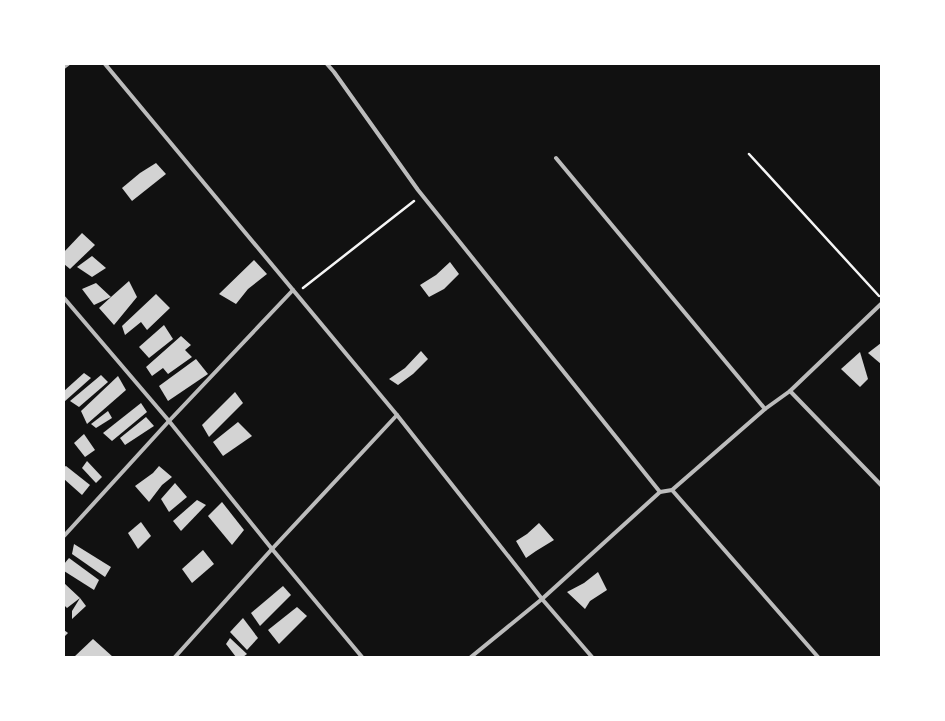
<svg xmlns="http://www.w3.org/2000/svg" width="945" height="721" viewBox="0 0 945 721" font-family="Jost,sans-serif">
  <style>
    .building { fill: #d3d3d3 }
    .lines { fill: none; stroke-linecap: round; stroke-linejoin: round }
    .path { stroke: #f5f5f5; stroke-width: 2.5 }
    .minor { stroke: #bcbcbc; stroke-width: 4 }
  </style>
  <rect width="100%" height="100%" fill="#111"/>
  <g class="building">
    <path d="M156,163L166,174L132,201L122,188L140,173Z"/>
    <path d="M82,233L95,245L70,269L64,264V252Z"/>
    <path d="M92,256L106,268L92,277L77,267Z"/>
    <path d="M254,260L267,274L248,289L236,304L219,294Z"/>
    <path d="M450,262L459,274L444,289L429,297L420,285L436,275Z"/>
    <path d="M129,281L137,297L114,325L99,308L111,297L94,305L82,289L96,283L111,297Z"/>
    <path d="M156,294L170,308L147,330L141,322L125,335L122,326Z"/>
    <path d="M164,325L173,339L149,358L139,347Z"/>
    <path d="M181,336L191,345L185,350L192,357L168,374L163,368L152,376L146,367Z"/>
    <path d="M881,343V364L868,353Z"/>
    <path d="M421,351L428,359L413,374L398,385L389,379L405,368Z"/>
    <path d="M860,352L868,379L860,387L841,369Z"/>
    <path d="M196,359L208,374L168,401L159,386Z"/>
    <path d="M84,373L91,378L64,402V391Z"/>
    <path d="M101,375L108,382L79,407L70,401Z"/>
    <path d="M118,376L126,390L87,424L81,411Z"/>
    <path d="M235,392L243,403L209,437L202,425Z"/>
    <path d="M141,403L147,412L112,441L103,433Z"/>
    <path d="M108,411L112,418L96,428L91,424Z"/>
    <path d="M146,417L154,426L125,445L120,438Z"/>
    <path d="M238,422L252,436L223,456L213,442Z"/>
    <path d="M84,434L95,450L85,457L74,443Z"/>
    <path d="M87,461L102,477L96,483L82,468Z"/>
    <path d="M66,466L90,485L82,495L64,479V467Z"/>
    <path d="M159,466L172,477L162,485L149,502L135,486L153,473Z"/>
    <path d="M175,483L187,497L169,512L161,499Z"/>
    <path d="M197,500L206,505L181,531L173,521Z"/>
    <path d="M222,502L244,530L232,545L208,516Z"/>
    <path d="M141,522L151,536L138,549L128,533Z"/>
    <path d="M539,523L554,540L536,551L526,558L516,541L527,534Z"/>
    <path d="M74,544L111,567L105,577L72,554Z"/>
    <path d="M203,550L214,564L192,583L182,569Z"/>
    <path d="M69,558L99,580L94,590L64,571V564Z"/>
    <path d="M598,572L607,590L590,601L585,609L567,592L584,583Z"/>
    <path d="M64,583L80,598L86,606L72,619V611L80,598L67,608L64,605Z"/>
    <path d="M283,586L291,595L260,626L251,613Z"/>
    <path d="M297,607L307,616L279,644L268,630Z"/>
    <path d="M243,618L258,638L247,650L230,632Z"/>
    <path d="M64,630L68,633L64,637Z"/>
    <path d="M230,638L247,654L243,657H236L226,644Z"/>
    <path d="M93,639L113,657H74Z"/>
  </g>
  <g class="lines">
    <g class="path">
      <path d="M749,154L879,296"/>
      <path d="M303,288L414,201"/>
    </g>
    <g class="minor">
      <path d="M105,64L397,415L542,599L592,657"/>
      <path d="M327,64L334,72L418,190L660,492"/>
      <path d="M64,67L68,64"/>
      <path d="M556,158L765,409"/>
      <path d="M64,298L169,421L272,549L362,657"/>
      <path d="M790,391L881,485"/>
      <path d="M672,490L818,657"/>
      <path d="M64,536L169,421L293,290"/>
      <path d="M175,657L272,549L397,415"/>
      <path d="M471,657L542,599L660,492L672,490L765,409L790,391L881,304"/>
    </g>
  </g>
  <rect width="945" height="721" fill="none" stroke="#ffffff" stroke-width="130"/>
</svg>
